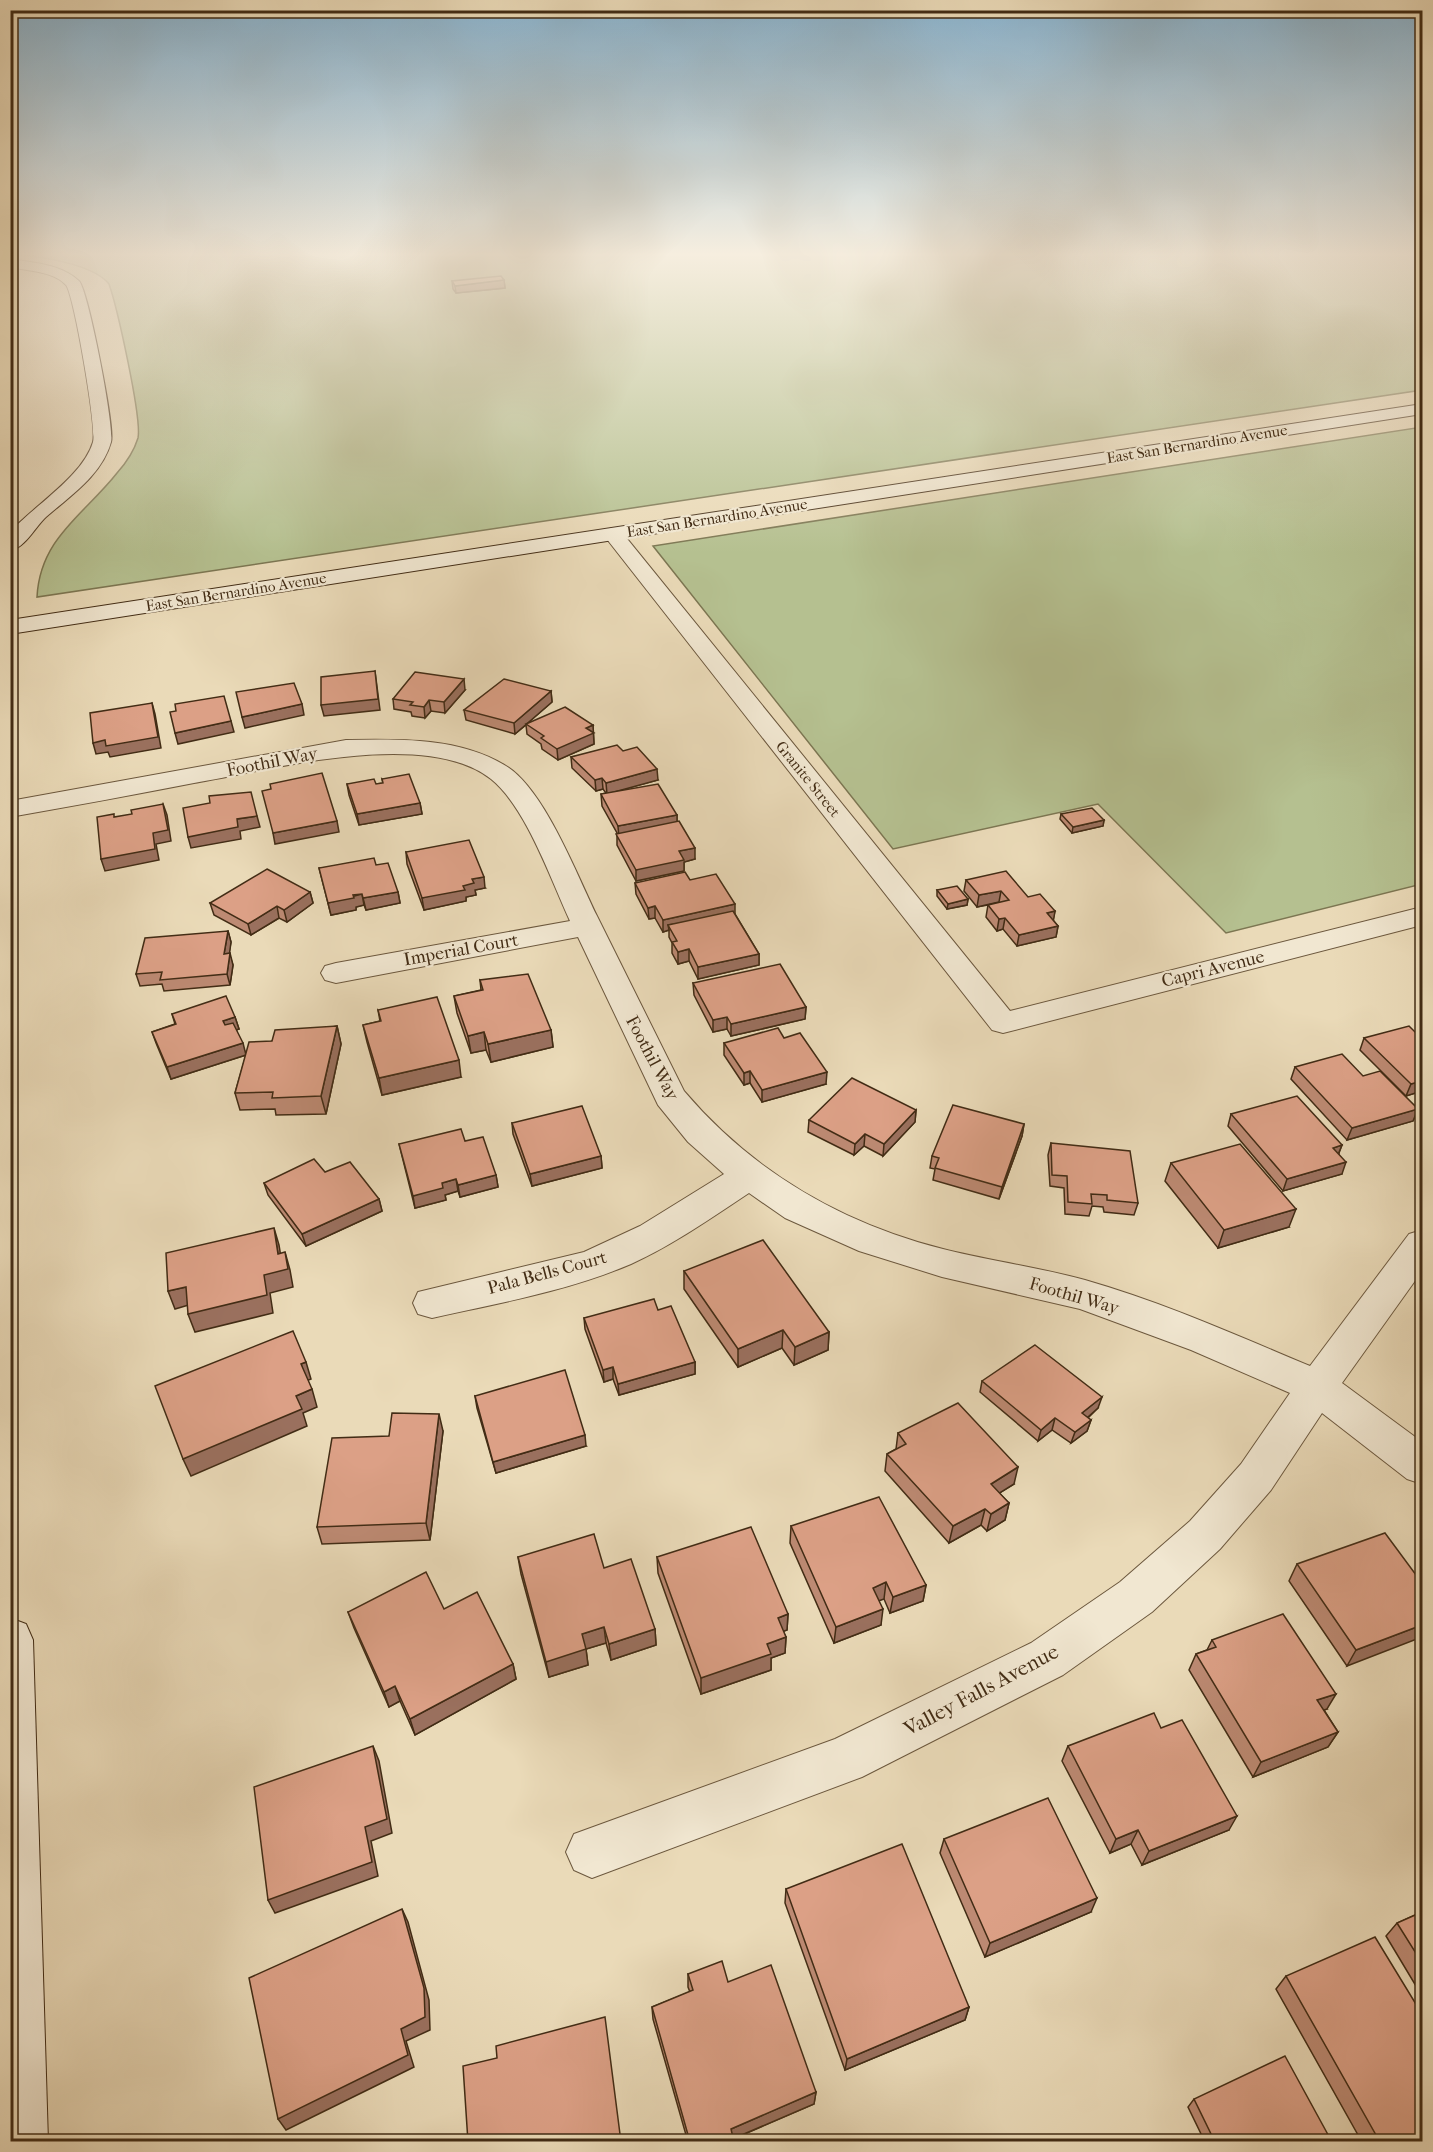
<svg xmlns="http://www.w3.org/2000/svg" width="1433" height="2152" viewBox="0 0 1433 2152" font-family="'IM FELL French Canon',serif">
  <style>
    .green { fill: #b5c090; stroke: #7c7652; stroke-width: 1.5 }
    .lines { fill: none; stroke-linecap: round; stroke-linejoin: round }
    .street-casing { stroke: #6c583e; stroke-width: 2 }
    .secondary-casing { stroke: #422c15; stroke-width: 2 }
    .street { fill: #f1e7d1; fill-rule: evenodd }
    .secondary { fill: #f1e7d1; fill-rule: evenodd }
    .wall { fill: #bd8a73; stroke: #422c15; stroke-width: 1.5 }
    .shaded-wall { fill: #9a705e; stroke: #422c15; stroke-width: 1.5 }
    .building { fill: #dca086; stroke: #422c15; stroke-width: 1.5 }
    .labels { text-anchor: middle; dominant-baseline: central; stroke-width: 4.5; stroke-linejoin: round; paint-order: stroke }
    .far-street-label { font-size: 15px; fill: #422c15; stroke: #f1e7d1 }
    .street-label { font-size: 18px; fill: #422c15; stroke: #f1e7d1 }
    .near-street-label { font-size: 21px; fill: #422c15; stroke: #f1e7d1 }
  </style>
  <rect width="100%" height="100%" fill="#eadab8"/>
  <filter id="stains"><feTurbulence type="fractalNoise" baseFrequency=".00333" numOctaves="4"/><feColorMatrix values="0 0 0 0 .2 0 0 0 0 .09 0 0 0 0 .02 0 0 0 .5 -.17"/></filter>
  <radialGradient id="worn" r=".72"><stop offset=".6" stop-color="#630" stop-opacity="0"/><stop offset="1" stop-color="#630" stop-opacity=".3"/></radialGradient>
  <g class="green">
    <path d="M10,252H1422V390L37,597C40,538 84,515 117,473C126,463 134,451 138,438C142,418 117,307 109,284C92,263 37,256 11,254Z"/>
    <path d="M1422,427V884L1226,933L1098,804L893,849L653,546Z"/>
  </g>
  <g class="lines">
    <defs>
      <g id="street">
        <path d="M613,528L620,530L1010,1011L1422,907V925L1003,1033L992,1030L606,538L603,534L606,530Z"/>
        <path d="M346,740C399,739 459,737 506,766C544,789 577,875 597,916C626,974 655,1033 684,1091C752,1171 841,1223 943,1249C990,1261 1038,1267 1085,1280C1162,1302 1236,1335 1310,1366L1409,1234L1422,1230V1271L1342,1383L1422,1442V1484L1407,1479L1322,1413L1271,1490L1220,1549L1152,1612L1063,1675L862,1777L592,1878L574,1870L566,1852L574,1834L835,1739L1031,1643L1120,1582L1190,1521L1241,1464L1290,1393L1191,1350L1080,1309L942,1277L859,1251L785,1218L749,1193C711,1218 673,1245 631,1264C568,1291 499,1303 432,1318L418,1314L413,1303L418,1292L584,1252L640,1226L724,1174L688,1142L658,1105L578,937L336,983L325,980L321,973L325,966L336,963L570,921C551,880 526,807 491,779C425,727 270,770 194,783C133,795 72,806 10,817V801Z"/>
      </g>
      <g id="secondary">
        <path d="M10,259C34,263 61,264 79,281C88,290 115,428 111,442C102,475 70,496 46,517C35,527 26,547 10,551V532C35,505 83,476 93,442C97,429 74,294 66,285C53,271 28,271 10,267Z"/>
        <path d="M1422,404V414L10,634V620Z"/>
        <path d="M10,1618L26,1624L33,1640L48,2142H10Z"/>
      </g>
    </defs>
    <use href="#street" class="street-casing"/>
    <use href="#secondary" class="secondary-casing"/>
    <use href="#street" class="street"/>
    <use href="#secondary" class="secondary"/>
  </g>
  <g class="wall">
    <path d="M504,280L505,288L456,293L453,289L452,281Z"/>
    <path d="M465,690L445,713L431,711L425,718L412,716L411,712L394,709L393,699Z"/>
    <path d="M551,691L552,702L529,722L593,725L594,744L558,760L542,749L541,744L527,734L526,725L515,734L466,720L464,710Z"/>
    <path d="M623,751L658,780L617,791L677,815V821L695,859L684,862V871L636,881L617,845V833L602,806L601,794L606,793L603,789L596,791L572,768L571,757Z"/>
    <path d="M382,779L420,803L422,814L359,825L349,795L347,784H376L383,783Z"/>
    <path d="M1061,814L1104,820L1103,826L1072,833L1060,819Z"/>
    <path d="M406,852L485,888L475,890L476,895L466,897V901L424,910L407,864Z"/>
    <path d="M376,865L398,892L400,903L366,910L364,905L356,907V910L331,915L319,868Z"/>
    <path d="M690,880L735,914L759,954V965L698,979L689,961L678,964L672,953V943L669,937V930L663,932L655,918L649,919L636,894L635,883Z"/>
    <path d="M966,880L1028,897L1055,911L1053,920L1058,926L1056,937L1017,946L1003,929L997,931L986,917L988,905L999,903L977,907L964,891Z"/>
    <path d="M937,890L968,899L967,905L947,909L937,896Z"/>
    <path d="M310,892L313,903L287,922L279,918L251,935L214,915L210,903Z"/>
    <path d="M228,931L231,942L229,953L233,965L230,985L164,991L162,984L140,986L136,974Z"/>
    <path d="M480,980L551,1030L553,1047L491,1062L486,1050L471,1053L457,1013L454,996L481,990Z"/>
    <path d="M693,983L806,1007L805,1019L731,1036L727,1029L713,1032L694,995Z"/>
    <path d="M378,1010L461,1077L382,1095L367,1042L363,1025L380,1021Z"/>
    <path d="M172,1014L235,1017L239,1029L236,1030L246,1054L272,1041L337,1026L341,1044L326,1114L276,1115L275,1109L240,1110L235,1093L246,1055L171,1079L156,1043L152,1032L175,1024Z"/>
    <path d="M784,1038L826,1084L762,1102L750,1083L744,1085L724,1055V1043Z"/>
    <path d="M1364,1038L1422,1091L1406,1096L1360,1050Z"/>
    <path d="M1295,1067L1418,1109L1413,1121L1347,1140L1291,1079Z"/>
    <path d="M916,1110L915,1122L883,1156L864,1146L854,1155L808,1132L809,1120Z"/>
    <path d="M1231,1114L1342,1145L1339,1153L1342,1174L1283,1191L1228,1126Z"/>
    <path d="M512,1123L601,1156L602,1168L532,1186L513,1134Z"/>
    <path d="M1024,1124L1022,1136L999,1199L933,1180L935,1169L930,1168L932,1156Z"/>
    <path d="M465,1141L496,1175L498,1187L460,1197L458,1191L445,1195L446,1200L415,1208L399,1144Z"/>
    <path d="M1051,1143L1138,1203L1134,1215L1104,1212L1103,1207L1092,1206L1089,1216L1065,1214L1064,1188L1050,1186L1048,1155Z"/>
    <path d="M1171,1163L1289,1227L1218,1248L1165,1181Z"/>
    <path d="M325,1172L379,1199L382,1211L306,1246L268,1195L264,1183Z"/>
    <path d="M684,1271L829,1332L828,1350L794,1365L782,1348L738,1367L684,1289Z"/>
    <path d="M658,1310L695,1362V1374L619,1395L613,1379L604,1382L585,1329L584,1318Z"/>
    <path d="M982,1381L1098,1408L1088,1418L1091,1420L1087,1431L1071,1443L1052,1430L1038,1441L980,1392Z"/>
    <path d="M475,1396L586,1446L496,1473L477,1408Z"/>
    <path d="M443,1431L430,1540L322,1544L317,1527L389,1436Z"/>
    <path d="M898,1433L1014,1484L999,1493L1009,1503L1005,1520L987,1531L981,1525L949,1543L885,1471L887,1454L896,1449Z"/>
    <path d="M791,1526L926,1585L923,1601L890,1613L884,1599L879,1600L881,1625L834,1643L790,1543Z"/>
    <path d="M518,1557L604,1568L655,1629L656,1645L611,1660L606,1643L586,1649L588,1665L549,1677L521,1574Z"/>
    <path d="M657,1557L788,1614L787,1630L783,1631L786,1637L785,1653L771,1658V1670L701,1694L658,1573Z"/>
    <path d="M1297,1564L1422,1583L1347,1666L1289,1581Z"/>
    <path d="M444,1609L513,1664L516,1679L415,1735L400,1701L389,1707L354,1628L348,1612Z"/>
    <path d="M1212,1640L1327,1709L1324,1710L1338,1732L1328,1747L1253,1777L1189,1670L1196,1654L1207,1650Z"/>
    <path d="M1161,1728L1229,1830L1142,1865L1131,1844L1110,1853L1062,1761L1068,1746Z"/>
    <path d="M944,1839L1091,1912L985,1957L940,1853Z"/>
    <path d="M786,1889L969,2007L965,2020L845,2070L785,1903Z"/>
    <path d="M1422,1912V1996L1386,1936L1397,1923Z"/>
    <path d="M688,1974L728,1982L816,2092L814,2104L733,2139L734,2142H688L653,2019L652,2007L690,1992L688,1987Z"/>
    <path d="M1286,1976L1422,2142H1362L1276,1989Z"/>
    <path d="M1194,2099L1332,2142H1205L1188,2107Z"/>
  </g>
  <g class="shaded-wall">
    <path d="M504,280L505,288L456,293L455,286Z"/>
    <path d="M375,671L380,710L324,716L321,705Z"/>
    <path d="M464,679L465,690L445,713L444,702Z"/>
    <path d="M551,691L552,702L515,734L514,723Z"/>
    <path d="M429,700L431,711L425,718L424,707Z"/>
    <path d="M152,703L155,714L161,748L110,757L108,752L96,754L93,743Z"/>
    <path d="M302,704L304,715L245,728L242,717Z"/>
    <path d="M231,721L234,732L178,744L175,733Z"/>
    <path d="M593,725L594,744L558,760L557,749L586,728Z"/>
    <path d="M657,769L658,780L607,794L606,783Z"/>
    <path d="M602,778L603,789L596,791L595,780Z"/>
    <path d="M420,803L422,814L359,825L357,814Z"/>
    <path d="M163,804L167,815L171,841L156,844L159,860L105,871L101,859L153,833Z"/>
    <path d="M677,815V826L619,838L618,826Z"/>
    <path d="M257,816L260,827L240,831L241,839L191,848L188,837L237,819Z"/>
    <path d="M1104,820L1103,826L1072,833L1073,827Z"/>
    <path d="M337,821L339,832L275,844L273,833Z"/>
    <path d="M695,848V859L684,862V871L636,881V870L679,851Z"/>
    <path d="M484,877L485,888L475,890L476,895L466,897V901L424,910L422,898L463,886L472,879Z"/>
    <path d="M1001,891L999,902L977,907L979,895Z"/>
    <path d="M310,892L313,903L287,922L284,910Z"/>
    <path d="M398,892L400,903L366,910L363,898Z"/>
    <path d="M362,894L364,905L356,907V910L331,915L328,903Z"/>
    <path d="M968,899L967,905L947,909L948,904Z"/>
    <path d="M735,904V916L668,925L669,930L663,932V920Z"/>
    <path d="M277,906L279,918L251,935L248,924Z"/>
    <path d="M655,906V918L649,919L648,908Z"/>
    <path d="M1055,911L1053,923L1047,913Z"/>
    <path d="M1005,918L1003,929L997,931L999,919Z"/>
    <path d="M1058,926L1056,937L1017,946L1019,935Z"/>
    <path d="M228,931L231,942L228,965L224,954Z"/>
    <path d="M689,949V961L678,964V952Z"/>
    <path d="M230,953L233,965L230,985L227,974Z"/>
    <path d="M759,954V965L698,979V967Z"/>
    <path d="M806,1007L805,1019L731,1036V1024Z"/>
    <path d="M235,1017L239,1029L227,1033L223,1021Z"/>
    <path d="M727,1017V1029L713,1032V1020Z"/>
    <path d="M337,1026L341,1044L326,1114L321,1096Z"/>
    <path d="M551,1030L553,1047L491,1062L488,1044Z"/>
    <path d="M484,1032L486,1050L471,1053L468,1036Z"/>
    <path d="M243,1043L246,1055L171,1079L167,1067Z"/>
    <path d="M459,1060L461,1077L382,1095L379,1078Z"/>
    <path d="M750,1071V1083L744,1085V1073Z"/>
    <path d="M827,1072L826,1084L762,1102V1090Z"/>
    <path d="M1422,1081V1091L1406,1096L1411,1084Z"/>
    <path d="M1418,1109L1413,1121L1347,1140L1352,1128Z"/>
    <path d="M916,1110L915,1122L883,1156L884,1144Z"/>
    <path d="M1024,1124L1022,1136L999,1199L1002,1187Z"/>
    <path d="M865,1134L864,1146L854,1155L855,1144Z"/>
    <path d="M1342,1145L1337,1157L1333,1148Z"/>
    <path d="M601,1156L602,1168L532,1186L530,1174Z"/>
    <path d="M1346,1162L1342,1174L1283,1191L1287,1179Z"/>
    <path d="M496,1175L498,1187L460,1197L458,1185Z"/>
    <path d="M456,1179L458,1191L445,1195L446,1200L415,1208L413,1196L442,1183Z"/>
    <path d="M379,1199L382,1211L306,1246L302,1234Z"/>
    <path d="M1296,1209L1289,1227L1218,1248L1224,1230Z"/>
    <path d="M274,1228L279,1245L283,1270L285,1252L290,1270L293,1287L270,1293L273,1313L195,1332L188,1314L264,1275L278,1254Z"/>
    <path d="M186,1287L192,1304L175,1309L168,1291Z"/>
    <path d="M783,1330L782,1348L738,1367V1349Z"/>
    <path d="M829,1332L828,1350L794,1365L795,1347Z"/>
    <path d="M306,1362L311,1379L306,1381L301,1364Z"/>
    <path d="M695,1362V1374L619,1395L618,1384Z"/>
    <path d="M613,1367V1379L604,1382L603,1370Z"/>
    <path d="M312,1389L317,1407L303,1413L307,1426L191,1476L183,1459L296,1396Z"/>
    <path d="M1102,1397L1098,1408L1079,1425L1082,1413Z"/>
    <path d="M439,1414L443,1431L430,1540L426,1523Z"/>
    <path d="M1055,1418L1052,1430L1038,1441L1041,1430Z"/>
    <path d="M1091,1420L1087,1431L1071,1443L1075,1432Z"/>
    <path d="M585,1435L586,1446L496,1473L493,1462Z"/>
    <path d="M1018,1467L1014,1484L987,1501L991,1484Z"/>
    <path d="M1009,1503L1005,1520L987,1531L991,1514Z"/>
    <path d="M985,1509L981,1525L949,1543L953,1526Z"/>
    <path d="M886,1582L884,1599L870,1604L873,1588Z"/>
    <path d="M926,1585L923,1601L890,1613L893,1597Z"/>
    <path d="M883,1609L881,1625L834,1643L836,1627Z"/>
    <path d="M788,1614L787,1630L777,1634L778,1618Z"/>
    <path d="M1422,1625V1637L1347,1666L1356,1650Z"/>
    <path d="M604,1627L606,1643L586,1649L588,1665L549,1677L546,1662L582,1634Z"/>
    <path d="M655,1629L656,1645L611,1660L609,1644Z"/>
    <path d="M786,1637L785,1653L771,1658V1670L701,1694V1678L767,1644Z"/>
    <path d="M513,1664L516,1679L415,1735L410,1719Z"/>
    <path d="M395,1686L400,1701L389,1707L384,1692Z"/>
    <path d="M1336,1694L1327,1709L1308,1716L1317,1700Z"/>
    <path d="M1338,1732L1328,1747L1253,1777L1261,1762Z"/>
    <path d="M373,1746L379,1761L392,1833L371,1841L378,1876L275,1913L268,1900L365,1827Z"/>
    <path d="M1237,1816L1229,1830L1142,1865L1149,1851Z"/>
    <path d="M1138,1830L1131,1844L1110,1853L1116,1839Z"/>
    <path d="M1097,1898L1091,1912L985,1957L990,1943Z"/>
    <path d="M402,1909L408,1922L429,2000L430,2030L406,2041L414,2067L286,2130L278,2119L401,2029Z"/>
    <path d="M969,2007L965,2020L845,2070L847,2059Z"/>
    <path d="M816,2092L814,2104L730,2140L731,2129Z"/>
  </g>
  <g class="building">
    <path d="M501,276L504,280L455,286L452,281Z"/>
    <path d="M375,671L378,699L321,705V677Z"/>
    <path d="M415,672L464,679L444,702L429,700L424,707L410,705L413,702L393,699Z"/>
    <path d="M504,679L551,691L514,723L464,710Z"/>
    <path d="M294,683L302,704L242,717L236,692Z"/>
    <path d="M224,696L231,721L175,733L170,712L176,711L175,704Z"/>
    <path d="M152,703L158,737L106,746L105,740L93,743L90,713Z"/>
    <path d="M565,707L593,725L586,728L594,733L557,749L541,738L544,736L526,724Z"/>
    <path d="M617,745L623,751L637,747L657,769L606,783L602,778L595,780L571,757Z"/>
    <path d="M322,773L337,821L273,833L262,791L271,789L270,784Z"/>
    <path d="M409,774L420,803L357,814L347,784L374,779L376,784L383,783L382,779Z"/>
    <path d="M658,784L677,815L618,826L601,794Z"/>
    <path d="M251,792L257,816L237,819L238,827L188,837L183,808L210,803L209,796Z"/>
    <path d="M163,804L168,830L153,833L155,849L101,859L97,817L114,814V817L132,814L131,810Z"/>
    <path d="M1092,808L1104,820L1073,827L1061,814Z"/>
    <path d="M679,821L695,848L679,851L684,860L636,870L616,834Z"/>
    <path d="M469,840L484,877L472,879L474,883L463,886L465,890L422,898L406,852Z"/>
    <path d="M374,858L376,865L388,863L398,892L363,898L362,894L353,895L354,898L328,903L319,868Z"/>
    <path d="M267,869L310,892L284,910L277,906L248,924L210,903Z"/>
    <path d="M1006,871L1028,897L1040,894L1055,911L1047,913L1058,926L1019,935L1005,918L999,919L988,905L1009,900L1001,891L979,895L966,880Z"/>
    <path d="M685,872L690,880L716,874L735,904L663,920L655,906L648,908L635,883Z"/>
    <path d="M957,886L968,899L948,904L937,890Z"/>
    <path d="M733,911L759,954L698,967L689,949L678,952L672,942L677,941L668,925Z"/>
    <path d="M228,931L224,954L230,953L227,974L160,980L162,972L136,974L145,938Z"/>
    <path d="M780,964L806,1007L731,1024L727,1017L713,1020L693,983Z"/>
    <path d="M528,974L551,1030L488,1044L484,1032L468,1036L454,996L483,990L480,980Z"/>
    <path d="M226,996L235,1017L223,1021L225,1025L233,1023L243,1043L167,1067L152,1032L176,1024L172,1014Z"/>
    <path d="M437,997L459,1060L379,1078L363,1025L381,1021L378,1010Z"/>
    <path d="M337,1026L321,1096L272,1098L273,1092L235,1093L249,1042L272,1041L275,1030Z"/>
    <path d="M1409,1026L1416,1033L1422,1031V1081L1411,1084L1364,1038Z"/>
    <path d="M778,1028L784,1038L800,1033L827,1072L762,1090L750,1071L744,1073L724,1043Z"/>
    <path d="M1342,1054L1363,1076L1380,1071L1418,1109L1352,1128L1295,1067Z"/>
    <path d="M852,1078L916,1110L884,1144L865,1134L855,1144L809,1120Z"/>
    <path d="M1297,1096L1342,1145L1333,1148L1346,1162L1287,1179L1231,1114Z"/>
    <path d="M953,1105L1024,1124L1002,1187L935,1168L939,1158L932,1156Z"/>
    <path d="M582,1106L601,1156L530,1174L512,1123Z"/>
    <path d="M461,1129L465,1141L483,1137L496,1175L458,1185L456,1179L442,1183L443,1188L413,1196L399,1144Z"/>
    <path d="M1051,1143L1130,1151L1138,1203L1107,1200V1195L1091,1194L1092,1204L1068,1202L1067,1176L1052,1175Z"/>
    <path d="M1240,1144L1296,1209L1224,1230L1171,1163Z"/>
    <path d="M314,1159L325,1172L350,1162L379,1199L302,1234L264,1183Z"/>
    <path d="M274,1228L278,1254L285,1252L288,1269L264,1275L267,1295L188,1314L186,1287L168,1291L166,1253Z"/>
    <path d="M763,1240L829,1332L795,1347L783,1330L738,1349L684,1271Z"/>
    <path d="M654,1299L658,1310L671,1306L695,1362L618,1384L613,1367L603,1370L584,1318Z"/>
    <path d="M293,1331L306,1362L301,1364L312,1389L296,1396L302,1409L183,1459L155,1386Z"/>
    <path d="M1035,1345L1102,1397L1082,1413L1091,1420L1075,1432L1055,1418L1041,1430L982,1381Z"/>
    <path d="M565,1370L585,1435L493,1462L475,1396Z"/>
    <path d="M958,1403L1018,1467L991,1484L1009,1503L991,1514L985,1509L953,1526L887,1454L906,1444L898,1433Z"/>
    <path d="M392,1413L439,1414L426,1523L317,1527L332,1438L389,1436Z"/>
    <path d="M879,1497L926,1585L893,1597L886,1582L873,1588L883,1609L836,1627L791,1526Z"/>
    <path d="M751,1527L788,1614L778,1618L786,1637L767,1644L771,1654L701,1678L657,1557Z"/>
    <path d="M1385,1533L1422,1583V1625L1356,1650L1297,1564Z"/>
    <path d="M594,1534L604,1568L631,1559L655,1629L609,1644L604,1627L582,1634L586,1649L546,1662L518,1557Z"/>
    <path d="M426,1572L444,1609L477,1592L513,1664L410,1719L395,1686L384,1692L348,1612Z"/>
    <path d="M1283,1614L1336,1694L1317,1700L1338,1732L1261,1762L1196,1654L1216,1647L1212,1640Z"/>
    <path d="M1154,1713L1161,1728L1182,1720L1237,1816L1149,1851L1138,1830L1116,1839L1068,1746Z"/>
    <path d="M373,1746L387,1819L365,1827L372,1862L268,1900L254,1787Z"/>
    <path d="M1048,1798L1097,1898L990,1943L944,1839Z"/>
    <path d="M902,1844L969,2007L847,2059L786,1889Z"/>
    <path d="M402,1909L424,1988L425,2017L401,2029L408,2055L278,2119L249,1978Z"/>
    <path d="M1422,1912V1963L1397,1923Z"/>
    <path d="M1375,1937L1422,2014V2141L1421,2142H1380L1286,1976Z"/>
    <path d="M722,1961L728,1982L771,1965L816,2092L731,2129L734,2142H690L652,2007L693,1990L688,1974Z"/>
    <path d="M605,2017L621,2142H468L463,2066L497,2058L496,2046Z"/>
    <path d="M1285,2056L1332,2142H1215L1194,2099Z"/>
  </g>
  <linearGradient id="sky" x2="0" y2="1"><stop stop-color="#89b6d4"/><stop offset="0.46" stop-color="#f6eedf"/><stop offset="1" stop-color="#f6eedf" stop-opacity="0"/></linearGradient>
  <rect width="1433" height="553" fill="url(#sky)"/>
  <g class="labels">
    <g class="far-street-label">
      <text transform="translate(1197 444) rotate(-9)">East San Bernardino Avenue</text>
      <text transform="translate(717 518) rotate(-9)">East San Bernardino Avenue</text>
      <text transform="translate(236 592) rotate(-9)">East San Bernardino Avenue</text>
      <text transform="translate(808 779) rotate(51)">Granite Street</text>
    </g>
    <g class="street-label">
      <text transform="translate(272 762) rotate(-11)">Foothil Way</text>
      <text transform="translate(461 950) rotate(-10)">Imperial Court</text>
      <text transform="translate(1213 969) rotate(-14)">Capri Avenue</text>
      <text transform="translate(652 1058) rotate(62)">Foothil Way</text>
      <text transform="translate(547 1273) rotate(-15)">Pala Bells Court</text>
      <text transform="translate(1074 1296) rotate(16)">Foothil Way</text>
    </g>
    <g class="near-street-label">
      <text transform="translate(981 1690) rotate(-28)">Valley Falls Avenue</text>
    </g>
  </g>
  <rect width="1433" height="2152" fill="none" stroke="#eadab8" stroke-width="36"/>
  <rect x="12" y="12" width="1409" height="2128" fill="none" stroke="#422c15" stroke-width="3"/>
  <rect x="18" y="18" width="1397" height="2116" fill="none" stroke="#422c15" stroke-width="1.5"/>
  <rect width="100%" height="100%" filter="url(#stains)"/>
  <rect width="100%" height="100%" fill="url(#worn)"/>
</svg>
